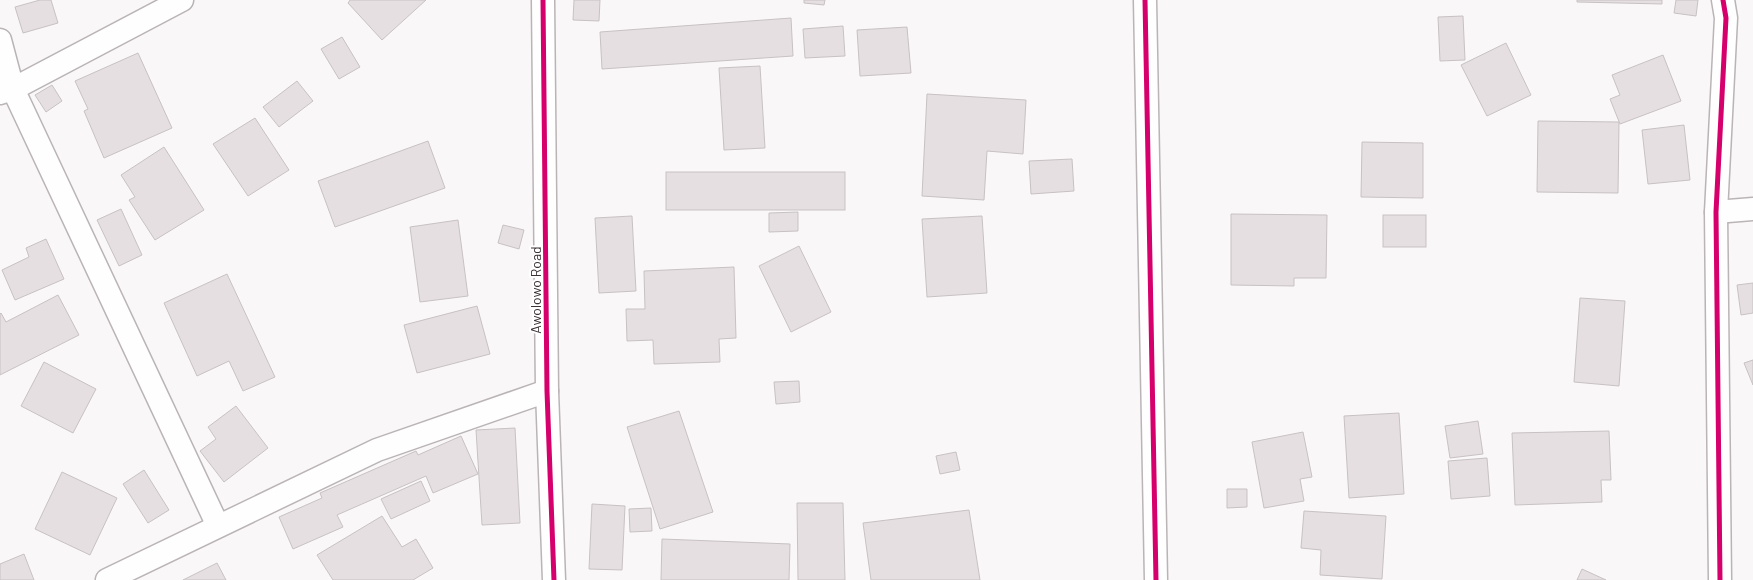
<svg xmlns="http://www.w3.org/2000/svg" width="1753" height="580" viewBox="0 0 1753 580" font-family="Barlow,sans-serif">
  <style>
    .building { fill: #e6dfe1; stroke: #c7c1c3 }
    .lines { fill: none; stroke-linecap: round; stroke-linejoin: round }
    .street-casing { stroke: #bab4b6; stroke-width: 25 }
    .street { stroke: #fefefe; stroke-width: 22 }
    .cycleway-casing { stroke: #fff; stroke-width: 8 }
    .cycleway { stroke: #d6006c; stroke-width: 5 }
    .labels { text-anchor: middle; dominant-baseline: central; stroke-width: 4; stroke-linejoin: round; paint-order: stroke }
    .street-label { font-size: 14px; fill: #3c3134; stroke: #fff }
  </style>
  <rect width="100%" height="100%" fill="#faf7f8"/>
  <g class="building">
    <path d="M40,0H51L58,23L23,33L15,7Z"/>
    <path d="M350,0H426L382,40L348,3Z"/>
    <path d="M574,0H600L599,21L573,20Z"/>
    <path d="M804,0H825L824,5L804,3Z"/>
    <path d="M1577,0H1662V4L1577,2Z"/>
    <path d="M1676,0H1698L1696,16L1674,13Z"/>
    <path d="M1463,16L1465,60L1440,61L1438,17Z"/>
    <path d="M791,18L793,56L602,69L600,32Z"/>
    <path d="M843,26L845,56L805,58L803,29Z"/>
    <path d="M907,27L911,73L860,76L857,30Z"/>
    <path d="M342,37L360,67L339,79L321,49Z"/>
    <path d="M1506,43L1531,95L1487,116L1461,65Z"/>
    <path d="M138,53L172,128L104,158L84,111L88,109L75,81Z"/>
    <path d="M1663,55L1681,101L1620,124L1610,99L1620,95L1612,75Z"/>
    <path d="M760,66L765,148L724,150L719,68Z"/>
    <path d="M297,81L313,101L279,127L263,107Z"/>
    <path d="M52,85L62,101L46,112L35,95Z"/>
    <path d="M927,94L1026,100L1023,154L987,151L984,200L922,196Z"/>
    <path d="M255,118L289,170L248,196L213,144Z"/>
    <path d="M1538,121L1619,122L1618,193L1537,192Z"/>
    <path d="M1684,125L1690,180L1648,184L1642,130Z"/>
    <path d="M428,141L445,188L335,227L318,181Z"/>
    <path d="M1362,142L1423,143V198L1361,197Z"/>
    <path d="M164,147L204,210L155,240L129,200L135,197L121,175Z"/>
    <path d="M1072,159L1074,191L1031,194L1029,161Z"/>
    <rect x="666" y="172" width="179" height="38"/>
    <path d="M121,209L142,255L119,266L97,220Z"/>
    <path d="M798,212V231L769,232V213Z"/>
    <path d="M1231,214L1327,215L1326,278H1294V286L1231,285Z"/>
    <rect x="1383" y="215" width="43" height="32"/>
    <path d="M632,216L636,291L599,293L595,218Z"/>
    <path d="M982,216L987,293L927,297L922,219Z"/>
    <path d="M458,220L468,296L420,302L410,227Z"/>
    <path d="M503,225L524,230L519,249L498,243Z"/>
    <path d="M46,239L64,279L15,300L2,270L29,257L26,248Z"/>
    <path d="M799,246L831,312L791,332L759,266Z"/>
    <path d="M734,267L736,338L719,339L720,362L654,364L653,340L627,341L626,309H645L644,271Z"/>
    <path d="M227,274L275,377L243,391L229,361L197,376L164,303Z"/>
    <path d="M1753,283V313L1741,315L1737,285Z"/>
    <path d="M58,295L79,335L0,375V314L1,313L6,322Z"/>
    <path d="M1580,298L1625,301L1619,386L1574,382Z"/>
    <path d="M477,306L490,354L417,373L404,325Z"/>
    <path d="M1753,360V385L1744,363Z"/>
    <path d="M44,362L96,389L73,433L21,406Z"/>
    <path d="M799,381L800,402L776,404L774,382Z"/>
    <path d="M236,406L268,448L224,482L200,451L216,439L208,427Z"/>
    <path d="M679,411L713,512L660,529L627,427Z"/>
    <path d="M1399,413L1404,494L1349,498L1344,416Z"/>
    <path d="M1478,421L1483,454L1450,458L1445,426Z"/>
    <path d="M515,428L520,523L482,525L476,430Z"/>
    <path d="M1609,431L1611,480H1601L1602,502L1515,505L1512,433Z"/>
    <path d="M1303,432L1312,477L1300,479L1304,501L1264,508L1252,442Z"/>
    <path d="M461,436L478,474L433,493L426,476L337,515L343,527L293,549L279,517L322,498L320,493L416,451L418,455Z"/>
    <path d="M956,452L960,470L940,474L936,456Z"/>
    <path d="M1487,458L1490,496L1451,499L1448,461Z"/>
    <path d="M144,470L169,510L148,523L123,484Z"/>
    <path d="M62,472L117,498L90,555L35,529Z"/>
    <path d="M421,481L430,501L391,519L381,499Z"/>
    <path d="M1227,489H1247V507L1227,508Z"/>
    <path d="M797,503H843L845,580H798Z"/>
    <path d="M592,504L625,506L622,570L589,569Z"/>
    <path d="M651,508L652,531L630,532L629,509Z"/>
    <path d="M969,510L980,580H871L863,523Z"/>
    <path d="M1304,511L1386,516L1382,579L1320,575L1321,550L1301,548Z"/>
    <path d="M382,516L402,547L416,539L433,568L413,580H333L317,555Z"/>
    <path d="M662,539L790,544L789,580H661Z"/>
    <path d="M24,554L34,580H0V564Z"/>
    <path d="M217,563L226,580H183Z"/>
    <path d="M1582,569L1606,580H1577Z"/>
  </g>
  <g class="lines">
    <defs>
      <g id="street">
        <path d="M543,0L547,391L554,580"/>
        <path d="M1145,0L1156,580"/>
        <path d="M0,40L13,89L218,526"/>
        <path d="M0,93L13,89L182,0"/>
        <path d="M1716,212L1753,209"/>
        <path d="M107,580L377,450L547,391"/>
        <path d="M1720,580L1716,212L1726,18L1723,0"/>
      </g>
    </defs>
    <use href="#street" class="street-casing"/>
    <use href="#street" class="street"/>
    <defs>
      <g id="cycleway">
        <path d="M543,0L547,391L554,580"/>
        <path d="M1145,0L1156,580"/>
        <path d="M1720,580L1716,212L1726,18L1723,0"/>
      </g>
    </defs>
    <use href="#cycleway" class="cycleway-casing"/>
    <use href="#cycleway" class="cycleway"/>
  </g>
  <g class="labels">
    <g class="street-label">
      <text transform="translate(535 290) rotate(-90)">Awolowo Road</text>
    </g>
  </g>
</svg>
